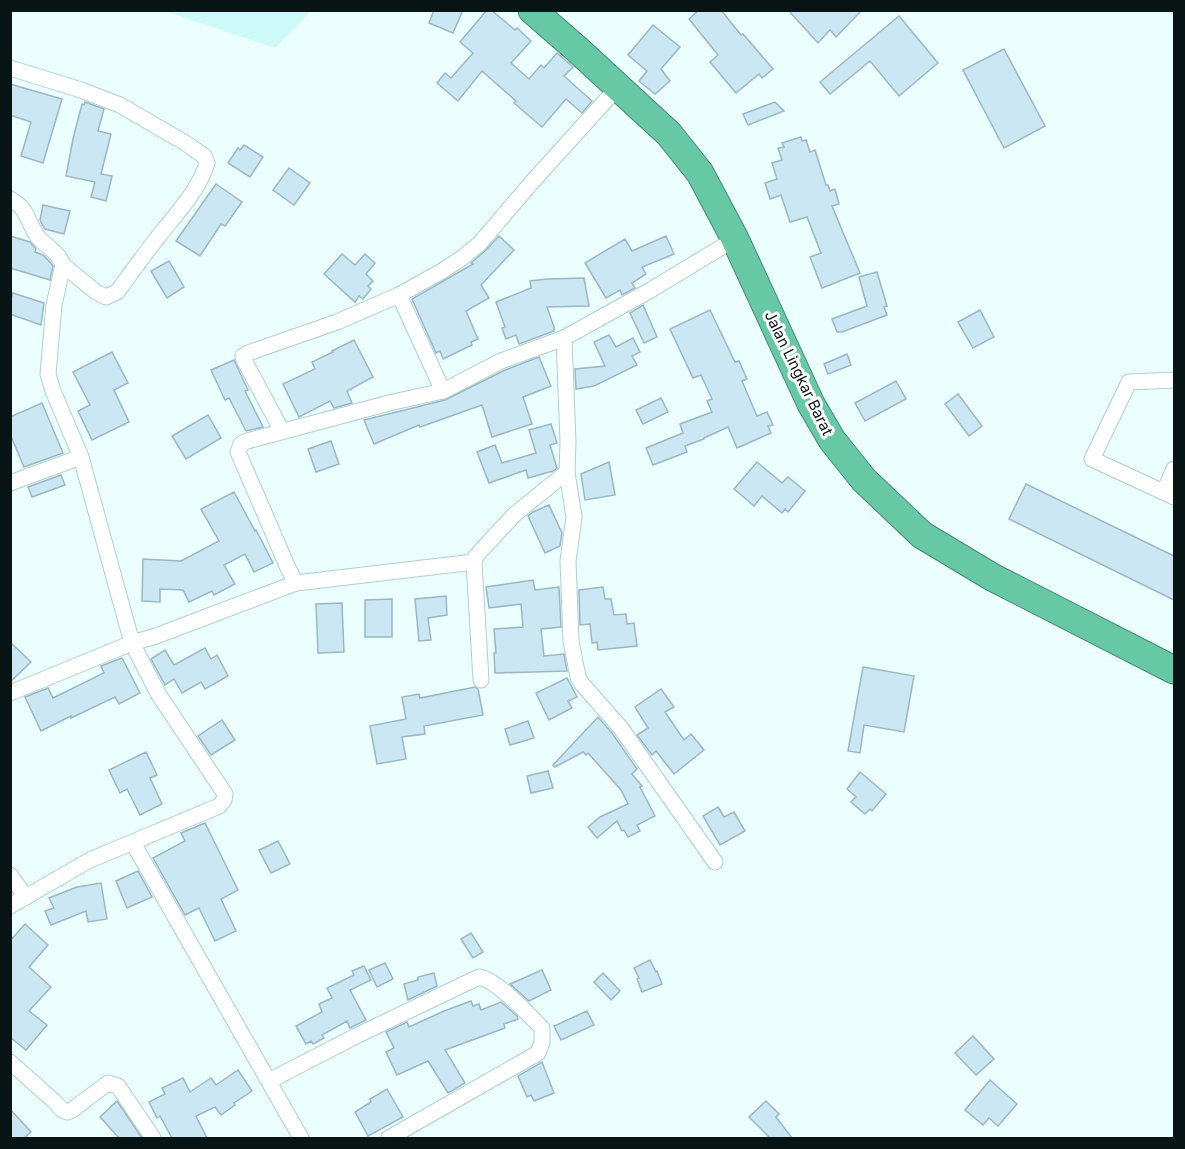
<svg xmlns="http://www.w3.org/2000/svg" width="1185" height="1149" viewBox="0 0 1185 1149" font-family="Inter,sans-serif">
  <style>
    .built { fill: #cdf9f9 }
    .building { fill: #cae7f3; stroke: #9bb7c2; stroke-width: 1.5 }
    .lines { fill: none; stroke-linecap: round; stroke-linejoin: round }
    .street-casing { stroke: #afcfcf; stroke-width: 17 }
    .highway-casing { stroke: #468973; stroke-width: 29 }
    .street { stroke: #fff; stroke-width: 15 }
    .highway { stroke: #67c8a5; stroke-width: 27 }
    .labels { text-anchor: middle; dominant-baseline: central; stroke-width: 6; stroke-linejoin: round; paint-order: stroke }
    .street-label { font-size: 15px; fill: #091515; stroke: #fff }
  </style>
  <rect width="100%" height="100%" fill="#ebffff"/>
  <path class="built" d="M165,11H311L275,48Z"/>
  <g class="building">
    <path d="M434,10H463L453,33L429,23Z"/>
    <path d="M487,10H491L515,30L517,28L531,41L511,63L529,79L541,65L544,68L557,53L573,67L564,76L592,101L582,113L566,99L542,127L514,103L516,101L482,71L458,101L437,83L445,73L451,78L473,53L460,42Z"/>
    <path d="M699,10H721L741,35L743,34L773,69L762,78L759,74L736,93L710,62L718,55L689,19Z"/>
    <path d="M788,10H862L836,37L830,30L818,43Z"/>
    <path d="M899,16L938,63L899,96L870,61L830,94L820,82Z"/>
    <path d="M653,25L680,47L661,69L670,81L655,94L639,81L647,71L628,55Z"/>
    <path d="M1004,49L1045,126L1004,148L963,70Z"/>
    <path d="M10,84L62,99L43,163L21,156L31,122L10,115Z"/>
    <path d="M85,102L104,109L98,131L111,134L101,174L112,176L106,201L91,197L95,182L66,176L73,139L82,104L84,105Z"/>
    <path d="M775,102L784,111L748,125L743,114Z"/>
    <path d="M801,137L802,141L806,140L810,152L815,150L826,185H828L830,191L835,189L839,204L832,206L860,273L822,288L810,257L821,253L807,217L790,222L781,195L770,199L765,183L777,179L772,163L782,160L778,148L784,147L782,143Z"/>
    <path d="M244,145L263,157L250,177L228,163L238,148L240,150Z"/>
    <path d="M289,168L310,183L294,205L273,190Z"/>
    <path d="M216,184L242,202L225,226L221,224L200,256L176,241Z"/>
    <path d="M43,205L70,211L64,234L45,229L40,220Z"/>
    <path d="M10,236L30,242L36,249L35,252L43,255L48,260L53,266L50,280L10,268Z"/>
    <path d="M499,236L514,250L481,285L489,298L466,311L478,339L471,342L472,345L443,359L440,351L436,353L412,299L473,264L471,263L486,250Z"/>
    <path d="M666,236L674,254L642,267L646,274L632,283L635,288L622,295L620,290L606,298L585,263L625,239L632,251Z"/>
    <path d="M342,254L355,265L365,254L375,263L366,274L373,281L368,286L371,289L363,299L359,296L355,302L324,274Z"/>
    <path d="M169,261L184,287L167,298L151,271Z"/>
    <path d="M877,272L887,306L884,307L887,315L842,332H837L832,319L867,306L859,277Z"/>
    <path d="M584,278L589,306L547,307L554,327V331L519,344L516,335L506,339L502,328L505,327L496,302L531,288L530,281L547,279Z"/>
    <path d="M13,293L44,303L41,325L10,314V301Z"/>
    <path d="M643,305L657,337L644,343L630,313Z"/>
    <path d="M710,310L735,362L739,361L747,379L742,381L757,416L767,412L773,425L768,426L771,433L737,448L728,427L704,438V439L685,446L687,452L653,465L646,448L683,433L680,424L712,412L707,401L712,399L701,375L693,378L670,329Z"/>
    <path d="M980,310L994,337L973,348L958,322Z"/>
    <path d="M609,335L616,347L633,338L640,352L632,356L637,365L594,386L576,389L575,369L605,366L594,342Z"/>
    <path d="M354,340L373,377L347,391L352,403L334,408L330,401L299,417L283,384L315,369L312,362L333,352L332,351Z"/>
    <path d="M112,352L128,383L114,390L129,422L92,440L78,411L90,405L73,372Z"/>
    <path d="M847,354L851,365L828,374L824,364Z"/>
    <path d="M539,357L551,386L523,397L532,424L492,437L482,405L420,427L419,425L374,444L364,420L445,400L505,370Z"/>
    <path d="M234,360L248,390L245,391L263,427L246,431L229,398L225,400L211,370Z"/>
    <path d="M896,381L906,399L865,421L855,403Z"/>
    <path d="M958,394L982,426L969,436L945,404Z"/>
    <path d="M661,398L668,412L643,424L636,410Z"/>
    <path d="M42,403L63,453L24,467L10,434V417Z"/>
    <path d="M208,415L221,438L186,459L172,436Z"/>
    <path d="M551,424L557,443L550,445L557,468L553,471L528,478L526,470L489,483L477,452L495,445L502,463L536,453L529,430Z"/>
    <path d="M331,441L339,464L316,472L308,449Z"/>
    <path d="M609,462L615,495L585,500L581,474Z"/>
    <path d="M757,462L782,483L788,477L805,491L788,512L785,509L782,513L762,496L754,506L734,489Z"/>
    <path d="M61,475L65,485L32,497L28,487Z"/>
    <path d="M1026,484L1174,556V600L1009,519Z"/>
    <path d="M234,492L255,531L256,530L273,563L254,572L245,554L224,565L235,584L214,595L212,591L189,602L183,590L160,589V602L142,601L143,559L181,561L219,541L201,509Z"/>
    <path d="M549,505L562,533L560,546L545,553L528,516L533,512Z"/>
    <path d="M533,580L535,590L559,587L561,627L541,629L544,656L564,654L567,671L495,673L494,653H496L494,629L523,627L521,604L489,608L486,587Z"/>
    <path d="M603,587L605,599H611L614,615L626,614L627,624L634,623L637,646L598,650L597,642L592,643L590,624L580,625L579,590Z"/>
    <path d="M446,596L447,615L428,618L431,640L419,641L415,599Z"/>
    <path d="M392,599V637H365V600Z"/>
    <path d="M342,603L344,652L318,653L316,604Z"/>
    <path d="M10,642L31,662L10,682Z"/>
    <path d="M205,648L211,659L217,655L228,676L205,689L201,682L182,693L174,679L165,685L151,659L165,650L174,665Z"/>
    <path d="M122,658L140,693L119,704L115,697L71,718V716L41,731L25,697L48,688L53,698L104,673L101,666Z"/>
    <path d="M863,667L914,676L904,732L864,725L860,753L848,751Z"/>
    <path d="M567,678L577,697L568,701L572,708L549,720L536,693Z"/>
    <path d="M475,687L478,689L483,715L424,726L425,734L402,737L406,759L377,764L370,726L406,719L402,697L419,694L420,698Z"/>
    <path d="M661,689L674,707L665,712L684,740L691,734L704,750L674,774L656,751L652,755L637,735L648,728L635,707Z"/>
    <path d="M598,717L612,733L637,769L632,774L642,786L640,787L655,816L637,825L640,831L628,837L624,830L622,831L617,821L597,838L588,827L600,817L628,804L621,790L588,753L586,755L583,752L555,767L553,765Z"/>
    <path d="M222,720L235,740L211,755L198,736Z"/>
    <path d="M528,721L534,738L510,745L505,729Z"/>
    <path d="M146,752L157,775L150,778L162,804L140,815L127,789L120,793L109,770Z"/>
    <path d="M548,771L553,788L531,793L527,776Z"/>
    <path d="M860,772L886,794L872,811L870,809L865,814L851,802L856,797L847,789Z"/>
    <path d="M718,807L724,817L734,812L745,831L720,845L703,816Z"/>
    <path d="M205,823L238,890L221,899L236,931L215,941L199,908L185,915L153,858L185,841L181,833Z"/>
    <path d="M278,841L290,864L271,873L259,850Z"/>
    <path d="M138,871L152,897L127,908L116,881Z"/>
    <path d="M101,883L107,919L88,922L86,911L51,925L45,911L54,908L49,898L77,887Z"/>
    <path d="M25,924L48,945L29,967L51,987L29,1011L47,1025L26,1050L10,1037V941Z"/>
    <path d="M471,933L483,952L473,958L461,939Z"/>
    <path d="M650,960L656,972L657,971L662,984L642,992L637,979L639,978L634,968Z"/>
    <path d="M385,963L393,979L377,987L369,970Z"/>
    <path d="M364,966L371,980L350,990L366,1020L350,1028L347,1021L322,1035L324,1038L313,1044L311,1041L306,1044L296,1026L322,1012L319,1004L332,998L327,988L354,975L352,971Z"/>
    <path d="M542,970L551,990L529,1001L510,984Z"/>
    <path d="M434,973L437,986L408,1000L404,984L418,980V977Z"/>
    <path d="M603,973L620,991L611,1000L594,982Z"/>
    <path d="M471,1001L473,1006L479,1004L481,1010L501,1002L517,1016L518,1019L504,1024L505,1028L445,1050L465,1083L448,1093L428,1061L397,1075L386,1052L394,1048L386,1032L407,1022L409,1027L444,1011Z"/>
    <path d="M587,1011L594,1025L561,1040L554,1026Z"/>
    <path d="M973,1036L994,1059L976,1075L955,1053Z"/>
    <path d="M542,1062L554,1093L534,1101L531,1095L527,1097L518,1076Z"/>
    <path d="M238,1070L252,1091L234,1103L235,1105L221,1115L215,1107L196,1116L207,1138H172L160,1116L157,1118L149,1102L165,1094L162,1088L183,1078L190,1092L211,1078L216,1085Z"/>
    <path d="M990,1080L1017,1104L998,1126L989,1118L983,1125L965,1110Z"/>
    <path d="M387,1089L403,1117L368,1136L355,1112L371,1102L370,1099Z"/>
    <path d="M117,1101L142,1138H119L100,1117Z"/>
    <path d="M766,1101L779,1114L776,1117L792,1138H770L749,1117Z"/>
    <path d="M10,1109L31,1132L24,1138H10Z"/>
  </g>
  <g class="lines">
    <defs>
      <g id="street">
        <path d="M10,68L81,90L120,105L187,144L204,156L207,163C200,188 178,212 162,232C146,252 132,272 117,292L106,297L96,292L63,265"/>
        <path d="M10,199C30,210 26,221 38,237C46,247 59,252 63,265L54,305L48,374L53,391L81,457L132,643L159,695L225,794L224,800L219,806L90,860L10,906"/>
        <path d="M1174,380L1129,382L1092,459L1174,497"/>
        <path d="M443,391L399,295L442,271L462,258L480,243L533,181L618,87"/>
        <path d="M282,431L244,360L243,356L248,353L337,322L399,295"/>
        <path d="M567,472L574,517L568,561L571,641L578,677L582,684L620,727L715,862"/>
        <path d="M10,483L81,457"/>
        <path d="M1164,492L1174,469"/>
        <path d="M296,583L288,568L238,452L241,444L247,441L389,403L443,391L501,361L564,338"/>
        <path d="M481,680L474,562L476,556L515,514L567,472L568,442L564,338L649,291L735,239"/>
        <path d="M10,693L132,643L156,636L296,583L474,562"/>
        <path d="M133,843L301,1138"/>
        <path d="M10,875L26,897"/>
        <path d="M10,1062L54,1101L61,1109L67,1112L72,1110L108,1083L118,1086L153,1138"/>
        <path d="M269,1081L358,1035L479,977C497,980 529,1015 542,1028V1042L538,1053L389,1138"/>
      </g>
      <path id="highway" d="M532,10L579,51L669,134L700,173L735,239L811,404L832,440L864,480L922,535L992,577L1174,670"/>
    </defs>
    <use href="#street" class="street-casing"/>
    <use href="#highway" class="highway-casing"/>
    <use href="#street" class="street"/>
    <use href="#highway" class="highway"/>
  </g>
  <g class="labels">
    <g class="street-label">
      <text transform="translate(799 373) rotate(64)">Jalan Lingkar Barat</text>
    </g>
  </g>
  <rect width="1185" height="1149" fill="none" stroke="#091515" stroke-width="24"/>
</svg>
